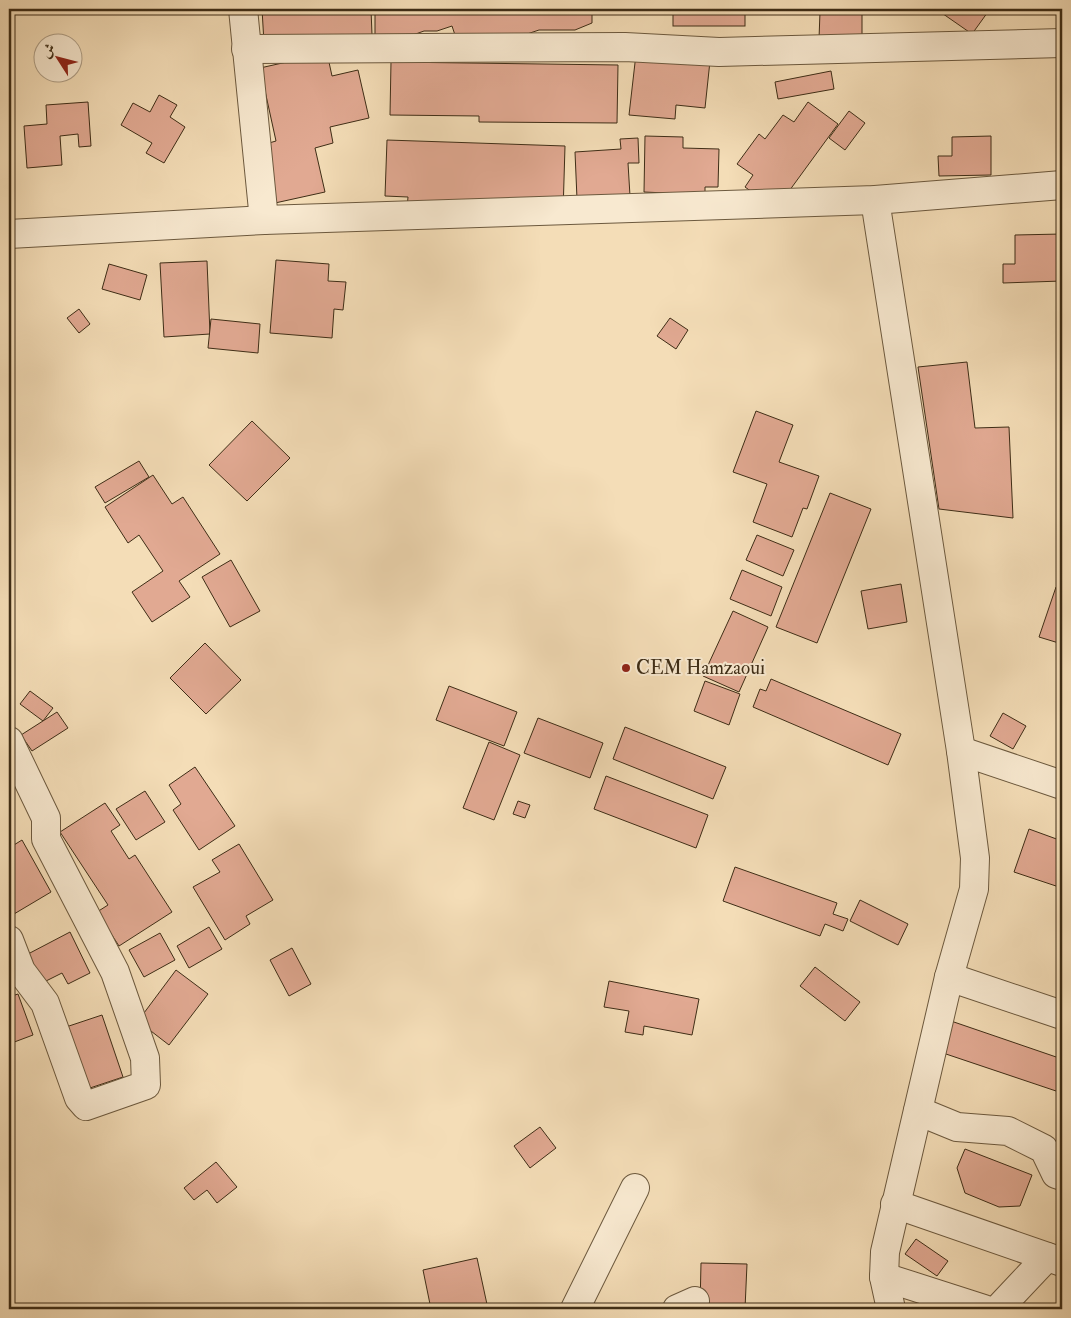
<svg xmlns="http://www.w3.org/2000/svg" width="1071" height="1318" viewBox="0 0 1071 1318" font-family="'IM FELL Double Pica',Amiri,serif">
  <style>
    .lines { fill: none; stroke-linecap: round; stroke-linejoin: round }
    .stream { stroke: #7a8078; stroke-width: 8 }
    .building { fill: #e1a992; stroke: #3e2d16 }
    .minor-casing { stroke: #6c593e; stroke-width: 30 }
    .minor { stroke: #f8e9d0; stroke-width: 28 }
    .poi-dot { fill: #8f2418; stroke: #f8e9d0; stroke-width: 2 }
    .labels { text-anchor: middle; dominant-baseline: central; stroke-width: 4; stroke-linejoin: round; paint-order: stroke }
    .poi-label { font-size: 19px; fill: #3e2d16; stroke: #f8e9d0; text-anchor: start }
  </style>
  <rect width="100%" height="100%" fill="#f4ddb7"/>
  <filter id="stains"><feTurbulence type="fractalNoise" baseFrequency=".004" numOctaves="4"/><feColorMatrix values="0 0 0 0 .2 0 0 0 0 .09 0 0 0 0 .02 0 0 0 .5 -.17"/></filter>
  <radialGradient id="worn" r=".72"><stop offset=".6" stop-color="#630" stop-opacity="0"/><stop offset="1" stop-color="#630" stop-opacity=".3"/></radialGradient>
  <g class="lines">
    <path class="stream" d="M9,10L16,9"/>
  </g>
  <g class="building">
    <path d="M262,9H371L372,35L264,43Z"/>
    <path d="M375,9H598L592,11V23L575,30H539L527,34L455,35L452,26L437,31H424L399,40H375Z"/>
    <rect x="673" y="9" width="72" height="17"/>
    <path d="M794,9H862V39H819L820,12H794Z"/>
    <path d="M936,9H990L972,34Z"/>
    <path d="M327,53L332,76L358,70L369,118L330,127L333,143L315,148L325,192L275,203L262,145L276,141L260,68Z"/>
    <path d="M636,54L710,61L705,108L676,105L675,119L629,115Z"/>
    <path d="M391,62L618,65L617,123L479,122V116L390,115Z"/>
    <path d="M831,71L834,89L778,99L775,82Z"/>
    <path d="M159,95L177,105L170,117L185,127L164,163L146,153L152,143L121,125L133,103L150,112Z"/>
    <path d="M88,102L91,146L79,147L78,134L60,136L62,165L27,168L24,126L47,124L46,105Z"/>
    <path d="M808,102L838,124L776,209L745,187L753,175L737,164L759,134L765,139L783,115L794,122Z"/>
    <path d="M849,111L865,123L845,150L829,138Z"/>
    <path d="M645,136L683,137V148L719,149L718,187H705V203H666V193L644,192Z"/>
    <path d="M991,136V175L939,176L938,156H952V137Z"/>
    <path d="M638,138L639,163H628L630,196L577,199L575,152L621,149L620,139Z"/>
    <path d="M387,140L565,146L563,213L407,208L408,197L385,196Z"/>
    <path d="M1061,202H1062V217H1060Z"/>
    <path d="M1062,234V281L1003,283V264H1015V235Z"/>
    <path d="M276,260L329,264L328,281L346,282L343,310L334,309L332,338L270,333Z"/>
    <path d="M207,261L210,334L164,337L160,263Z"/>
    <path d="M109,264L147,275L140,300L102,289Z"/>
    <path d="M79,309L90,324L79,333L67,318Z"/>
    <path d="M670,318L688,330L676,349L657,336Z"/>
    <path d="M211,319L260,324L258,353L208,348Z"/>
    <path d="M967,362L975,428L1009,427L1013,518L939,509L918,367Z"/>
    <path d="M756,411L793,425L779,462L819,476L807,509L803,508L792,537L753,522L767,484L733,472Z"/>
    <path d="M252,421L290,458L247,501L209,465Z"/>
    <path d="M139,461L149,477L105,503L95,487Z"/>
    <path d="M153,475L172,504L183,497L220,554L179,581L190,597L152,622L132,592L163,571L139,535L128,543L105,507Z"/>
    <path d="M830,493L871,509L817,643L776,627Z"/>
    <path d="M757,535L794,550L783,576L746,560Z"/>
    <path d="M231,560L260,611L230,627L202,577Z"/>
    <path d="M742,570L782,587L771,616L730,599Z"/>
    <path d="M901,584L907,622L868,629L861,591Z"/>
    <path d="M1056,587L1062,589V644L1039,637Z"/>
    <path d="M733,611L768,627L739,692L703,676Z"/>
    <path d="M205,643L241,680L206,714L170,678Z"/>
    <path d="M771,679L901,734L888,765L753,707L760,689L766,691Z"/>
    <path d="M705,681L740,694L729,725L694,711Z"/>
    <path d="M449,686L517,712L504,746L436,720Z"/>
    <path d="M30,691L53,708L43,721L20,704Z"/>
    <path d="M57,712L68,728L32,751L21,735Z"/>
    <path d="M1003,713L1026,726L1013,749L990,736Z"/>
    <path d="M538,718L603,743L590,778L524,753Z"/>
    <path d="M625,727L726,767L713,799L613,759Z"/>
    <path d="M489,742L520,755L494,820L463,808Z"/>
    <path d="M195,767L235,826L199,850L173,810L181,804L169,785Z"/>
    <path d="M606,776L708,815L696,848L594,809Z"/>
    <path d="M145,791L165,822L136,840L116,809Z"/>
    <path d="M518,801L530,805L525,818L513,814Z"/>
    <path d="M105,803L120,825L111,831L129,859L135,855L172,912L119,946L97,912L108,905L60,832Z"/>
    <path d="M1029,829L1062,841V888L1014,872Z"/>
    <path d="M22,840L51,892L14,914L9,904V848Z"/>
    <path d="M239,844L273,900L246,916L250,924L225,940L193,887L220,872L212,860Z"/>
    <path d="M735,867L837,903L833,914L848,919L843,931L825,924L820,936L723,901Z"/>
    <path d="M860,900L908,924L898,945L850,921Z"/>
    <path d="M209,927L222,949L189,968L177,946Z"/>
    <path d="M70,932L90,973L68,984L62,973L42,983L28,954Z"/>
    <path d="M160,933L175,960L144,977L129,950Z"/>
    <path d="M292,948L311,984L289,996L270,960Z"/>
    <path d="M815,967L860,1002L845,1021L800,986Z"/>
    <path d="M176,970L208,994L169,1045L138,1021Z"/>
    <path d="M609,981L699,999L692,1035L644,1026L643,1035L625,1032L629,1011L604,1007Z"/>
    <path d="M18,994L33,1035L9,1044V997Z"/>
    <path d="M102,1015L123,1077L84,1090L63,1028Z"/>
    <path d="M951,1021L1062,1059V1093L940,1052Z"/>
    <path d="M540,1127L556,1148L530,1168L514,1146Z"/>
    <path d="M965,1149L1032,1175L1020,1206L999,1207L965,1193L957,1168Z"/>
    <path d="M216,1162L237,1187L217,1203L207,1190L194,1200L184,1188Z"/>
    <path d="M916,1239L948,1261L937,1276L905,1254Z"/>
    <path d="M477,1258L488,1309H431L423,1270Z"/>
    <path d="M701,1263L747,1264L745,1309H700Z"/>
    <path d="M816,1308V1309H766Z"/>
  </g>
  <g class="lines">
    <defs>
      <g id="minor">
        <path d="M243,9L264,220"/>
        <path d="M246,49L625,47L719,52L1062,43"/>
        <path d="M875,200L961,751L975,858L974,889L949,977L885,1252L884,1277L891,1309"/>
        <path d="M9,234L264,220L875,200L1062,185"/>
        <path d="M9,741L46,818V839L115,972L145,1058L146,1085L86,1106L79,1098L45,1003L21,971L9,940"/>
        <path d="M961,751L1062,785"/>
        <path d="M949,977L1062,1015"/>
        <path d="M918,1111L957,1127L1008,1131L1044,1149L1056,1174L1062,1176"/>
        <path d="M895,1204L1062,1262"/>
        <path d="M884,1277L984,1309"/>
        <path d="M575,1309L635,1188"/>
        <path d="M677,1309L695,1301"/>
        <path d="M998,1309L1047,1257"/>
      </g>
    </defs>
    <use href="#minor" class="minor-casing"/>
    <use href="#minor" class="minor"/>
  </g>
  <circle class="poi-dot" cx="626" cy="668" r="5"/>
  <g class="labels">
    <g class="poi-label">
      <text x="636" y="668">CEM Hamzaoui</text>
    </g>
  </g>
  <rect width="1071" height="1318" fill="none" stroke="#f4ddb7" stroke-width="30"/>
  <rect x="10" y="10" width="1051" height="1298" fill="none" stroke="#3e2d16" stroke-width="2.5"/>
  <rect x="15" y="15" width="1041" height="1288" fill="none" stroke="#3e2d16"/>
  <g transform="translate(58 58) rotate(306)"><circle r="24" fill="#f8e9d0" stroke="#ae9e86"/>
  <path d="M0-4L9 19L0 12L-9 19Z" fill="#8f2418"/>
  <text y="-8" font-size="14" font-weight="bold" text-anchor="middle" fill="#3e2d16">ش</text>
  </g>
  <rect width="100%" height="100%" filter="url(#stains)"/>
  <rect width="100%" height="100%" fill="url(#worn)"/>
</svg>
